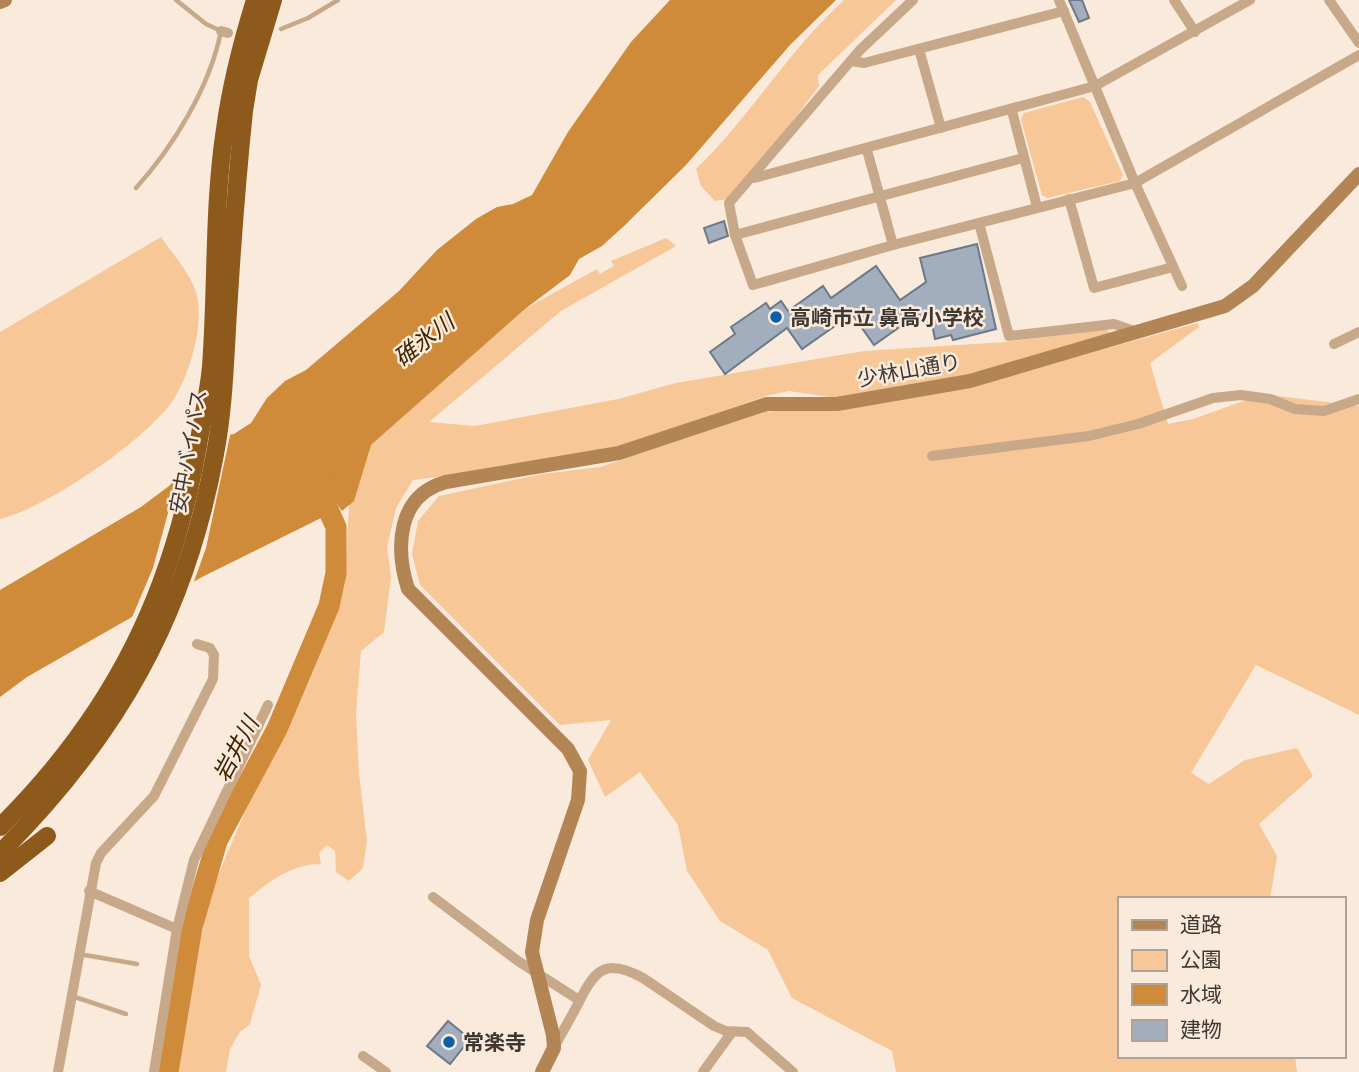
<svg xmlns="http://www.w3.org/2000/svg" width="1359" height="1072" viewBox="0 0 1359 1072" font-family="Cabin,'Noto Sans JP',sans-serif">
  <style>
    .green { fill: #f7c797 }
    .water { fill: #cf8a3a }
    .pier { fill: #f9eadb }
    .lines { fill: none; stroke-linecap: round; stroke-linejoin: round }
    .river { stroke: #cf8a3a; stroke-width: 21 }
    .building { fill: #a2aebd; stroke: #6e7987; stroke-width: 2 }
    .lane { stroke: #c7a888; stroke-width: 4.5 }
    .street { stroke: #c7a888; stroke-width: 10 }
    .secondary { stroke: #b38555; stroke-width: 14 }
    .highway { stroke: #8e5a1c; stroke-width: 18 }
    .poi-dot { fill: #0a5fad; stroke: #f9eadb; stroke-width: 2.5 }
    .labels { text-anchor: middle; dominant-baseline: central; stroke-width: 5; stroke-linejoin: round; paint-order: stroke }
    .poi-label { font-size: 21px; font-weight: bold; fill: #3e3833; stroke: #f9eadb; text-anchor: start }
    .street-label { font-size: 21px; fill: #3e3833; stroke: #f9eadb }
    .water-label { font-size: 23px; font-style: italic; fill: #402502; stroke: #f9eadb }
  </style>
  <rect width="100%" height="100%" fill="#f9eadb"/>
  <g class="green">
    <path d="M844,0H896L818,75L819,86L768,154L728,199L715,201L701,186L696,169C750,117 788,51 844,0Z"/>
    <path d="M1083,97L1090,102L1123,175L1120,181L1047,198L1042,195L1021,120L1024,113Z"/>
    <path d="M161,237C173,255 192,275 197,296C204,327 189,378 171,403C144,441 45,509 0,519V332Z"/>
    <path d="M666,238L676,246L561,311L429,422L475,426L618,399L676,383L864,351L1006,342L1105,329L1112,334L977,373L836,398L789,391L766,396L615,448L544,463L413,480L396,508L387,547L391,577L384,632L361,651L356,713L359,774L367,841L363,868L349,881L336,872L335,851L327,845L319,853L321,864C291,864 272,880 249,898V956L261,985L250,1024L240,1032L230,1049L226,1072H176L208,899L293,699L331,621L346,559L350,489L371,445L525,309L597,269L600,274L614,266L611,261Z"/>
    <path d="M1198,323L1199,327L1150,363L1168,424L1193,419L1263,394L1359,406V715L1256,665L1191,773L1209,784L1245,760L1297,748L1313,776L1259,824L1277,856L1270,899H1119V1056H1295L1297,1072H896L892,1051L792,998L768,950L720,921L687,871L678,825L640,772L605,797L588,760L611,720L560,725L420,585L412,554L418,521L439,496L542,474L600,467L766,412L969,387Z"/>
  </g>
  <path class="water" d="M670,0H836L790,45L686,165L624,226L602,246L579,259L570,275L525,309L371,445L354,501L342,511L334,500L321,518L202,577L27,677L0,697V590L141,507L169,486L210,438L234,434L251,423L267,398L285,381L306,370L399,291L437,250L476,219L497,207L513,204L532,195L568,132L631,42Z"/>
  <path class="pier" d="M231,431L206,548L192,587L130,622L153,568L181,465L208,435Z"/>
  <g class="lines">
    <path class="river" d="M168,1072L192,927L217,841L277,729L329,606L336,573V527L327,507L324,481"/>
  </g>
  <g class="building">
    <path d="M1069,0H1082L1089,18L1079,22Z"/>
    <path d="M724,221L728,236L709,243L704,228Z"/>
    <path d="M977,244L996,329L953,340L951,335L935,339L931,319L925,323L918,314L874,345L852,314L802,349L787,328L725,374L710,352L735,334L731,327L766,303L770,309L781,301L788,311L823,286L831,298L876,266L900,300L926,282L920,258Z"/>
    <path d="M448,1021L470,1039L450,1064L427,1046Z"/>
  </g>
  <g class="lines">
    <g class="lane">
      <path d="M281,29L308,18L338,0"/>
      <path d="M136,188C173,147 210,87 221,31L206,24L176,0"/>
      <path d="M79,954L137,964"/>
      <path d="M72,996L126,1014"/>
    </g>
    <g class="street">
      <path d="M913,0L860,50L729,203L735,235L753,285L893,245L1135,183L1359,55"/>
      <path d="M1059,0L1135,183L1182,286"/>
      <path d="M1174,0L1195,32"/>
      <path d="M1329,0L1359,43"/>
      <path d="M221,31L228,33"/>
      <path d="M919,49L941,128"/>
      <path d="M851,61L864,63L1064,11"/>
      <path d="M1012,111L1037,207"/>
      <path d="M867,150L893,245"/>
      <path d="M754,178L1095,86L1250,0"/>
      <path d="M1069,199L1094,288L1173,267"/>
      <path d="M979,223L1009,336L1114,324L1137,332"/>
      <path d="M735,235L1023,158"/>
      <path d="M1334,344L1359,332"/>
      <path d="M932,456L1089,436L1138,424L1213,398L1241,395L1270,399L1295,409L1324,411L1359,399"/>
      <path d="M89,891L177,929"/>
      <path d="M433,897L518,961L579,1000"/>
      <path d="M554,1048C562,1032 572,1016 580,1000C596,967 608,959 643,978L714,1026L726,1031L747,1032L793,1072"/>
      <path d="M363,1056L386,1072"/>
      <path d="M58,1072L96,863L101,853L154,796L213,679L214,655L210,648L197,644"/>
      <path d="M154,1072L177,929L194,860L268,705"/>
      <path d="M703,1072L732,1032"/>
    </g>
    <g class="secondary">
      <path d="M0,2L5,0"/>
      <path d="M542,1072L554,1048L553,1035L532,952L537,920L578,800L580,771L568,749L408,589C395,548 397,495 446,482L619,453L767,404H837L970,381L1225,306L1253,286L1359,174"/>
    </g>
    <g class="highway">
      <path d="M0,827C114,714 174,592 200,434C204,412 209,389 211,366C217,287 213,207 225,129C231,85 242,42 255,0"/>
      <path d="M0,853C117,736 185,617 215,454C224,408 225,359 228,312C232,245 237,178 244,111L249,80L273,0"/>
      <path d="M0,873L47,836"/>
    </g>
  </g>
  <g class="poi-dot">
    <circle cx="776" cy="317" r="7"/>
    <circle cx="449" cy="1042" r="7"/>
  </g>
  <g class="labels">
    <g class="poi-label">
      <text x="790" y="317">高崎市立 鼻高小学校</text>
      <text x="463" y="1042">常楽寺</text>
    </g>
    <g class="street-label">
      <text transform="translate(909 370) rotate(-10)">少林山通り</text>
      <text transform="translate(188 451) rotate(-80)">安中バイパス</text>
    </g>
    <g class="water-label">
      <text transform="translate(424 340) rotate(-38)">碓氷川</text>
      <text transform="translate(236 749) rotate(-62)">岩井川</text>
    </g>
  </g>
  <rect x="1118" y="897" width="228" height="161" fill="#f9eadb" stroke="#aea398" stroke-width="2"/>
  <rect x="1132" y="920" width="35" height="10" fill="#b38555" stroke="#aea398" stroke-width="2"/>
  <text x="1180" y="932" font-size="21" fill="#3e3833">道路</text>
  <rect x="1132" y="950" width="35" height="21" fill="#f7c797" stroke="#aea398" stroke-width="2"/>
  <text x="1180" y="967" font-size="21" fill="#3e3833">公園</text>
  <rect x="1132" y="984" width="35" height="21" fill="#cf8a3a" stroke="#aea398" stroke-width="2"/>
  <text x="1180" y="1002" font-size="21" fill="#3e3833">水域</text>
  <rect x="1132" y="1020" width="35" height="21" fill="#a2aebd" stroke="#aea398" stroke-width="2"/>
  <text x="1180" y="1037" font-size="21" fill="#3e3833">建物</text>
</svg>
